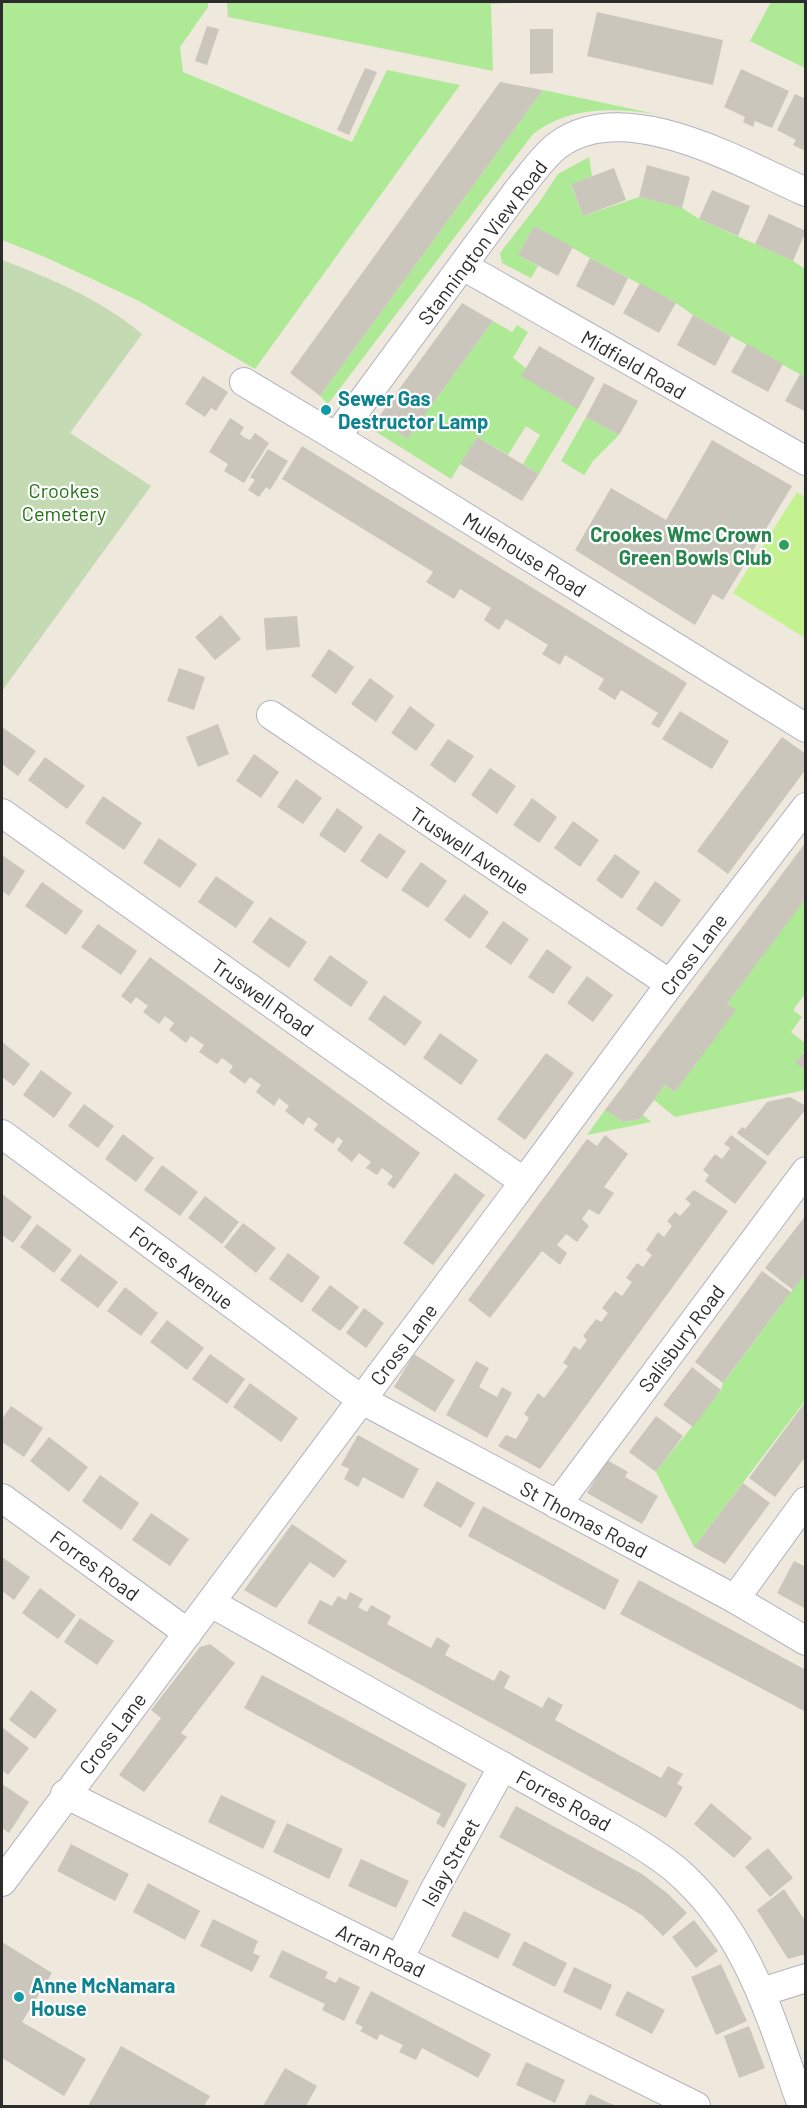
<svg xmlns="http://www.w3.org/2000/svg" width="807" height="2108" viewBox="0 0 807 2108" font-family="Barlow,sans-serif">
  <style>
    .green { fill: #aeea95 }
    .cemetery { fill: #c4dab3 }
    .pitch { fill: #c4f290 }
    .building { fill: #cac6bc }
    .lines { fill: none; stroke-linecap: round; stroke-linejoin: round }
    .street-casing { stroke: #b1b3c1; stroke-width: 30 }
    .street { stroke: #fff; stroke-width: 28 }
    .culture-dot { fill: #0f9aa8; stroke: #fff; stroke-width: 2 }
    .leisure-dot { fill: #2e9e5b; stroke: #fff; stroke-width: 2 }
    .labels { text-anchor: middle; dominant-baseline: central; stroke-width: 4.5; stroke-linejoin: round; paint-order: stroke }
    .street-label { font-size: 20px; fill: #2c2c2c; stroke: #fff }
    .culture-label { font-size: 20px; font-weight: bold; fill: #0d838f; stroke: #fff; text-anchor: start }
    .park-label { font-size: 20px; fill: #237114; stroke: #fff }
    .leisure-label { font-size: 20px; font-weight: bold; fill: #27864d; stroke: #fff; text-anchor: end }
  </style>
  <rect width="100%" height="100%" fill="#efe8dd"/>
  <g class="green">
    <path d="M2,2H208V7L180,47L183,72L352,142L387,70L460,85L255,369L139,301L45,257L2,240Z"/>
    <path d="M227,2H533L491,4L493,71L228,17Z"/>
    <path d="M771,2H805V68L750,41Z"/>
    <path d="M543,90L656,114C612,108 570,106 533,134L328,404L320,396Z"/>
    <path d="M589,157L592,176L571,185L583,216L639,197L682,208L699,219L793,261L805,269V377L693,315L676,303L590,258L534,226L518,255L538,266L531,278L502,263L500,253L538,204L558,174Z"/>
    <path d="M493,321L512,332L517,325L528,332L513,358L578,409L539,474L523,464L540,435L526,426L508,455L477,437L451,479L370,428L378,418L407,439Z"/>
    <path d="M586,417L619,435L593,461L584,475L561,461Z"/>
    <path d="M805,898V994L793,1010L802,1017L791,1032L805,1043V1050L796,1063L805,1071V1090L675,1117L654,1100L665,1085L675,1092L735,1010L727,1004Z"/>
    <path d="M605,1110L623,1122L640,1119L643,1115L651,1122L587,1135Z"/>
    <path d="M805,1273V1401L694,1547L656,1472C677,1444 700,1418 721,1390L723,1383L733,1370Z"/>
  </g>
  <path class="cemetery" d="M2,260C50,278 102,300 142,334L70,433L151,486L2,691Z"/>
  <path class="pitch" d="M797,492L805,497V638L733,593Z"/>
  <g class="building">
    <path d="M597,12L723,40L713,85L587,56Z"/>
    <path d="M207,26L219,29L207,65L195,61Z"/>
    <path d="M530,29H553V73L530,74Z"/>
    <path d="M365,68L377,72L349,135L337,130Z"/>
    <path d="M741,69L789,91L772,128L755,121L753,127L743,122L745,117L724,107Z"/>
    <path d="M500,82L543,90L320,396L290,373Z"/>
    <path d="M795,94L806,99V144L803,150L793,145L796,140L777,130Z"/>
    <path d="M647,165L690,177L682,208L639,197Z"/>
    <path d="M614,168L626,200L583,216L571,184Z"/>
    <path d="M712,190L750,206L738,236L699,219Z"/>
    <path d="M769,214L806,231L793,261L755,244Z"/>
    <path d="M534,226L573,247L558,276L518,255Z"/>
    <path d="M590,258L628,278L614,306L576,286Z"/>
    <path d="M640,283L676,303L659,333L623,313Z"/>
    <path d="M462,303L493,321L407,439L378,418Z"/>
    <path d="M693,315L731,336L715,366L677,345Z"/>
    <path d="M747,344L783,364L768,392L731,372Z"/>
    <path d="M539,346L595,378L578,409L521,376Z"/>
    <path d="M800,374L806,377V412L785,401Z"/>
    <path d="M203,376L228,392L216,411L211,408L205,417L185,404Z"/>
    <path d="M604,383L638,401L619,435L586,417Z"/>
    <path d="M230,418L244,427L240,434L245,438L250,440L255,433L269,443L244,483L224,471L228,464L209,452Z"/>
    <path d="M477,437L539,474L522,501L460,464Z"/>
    <path d="M712,440L792,486L723,600L713,594L695,625L575,550L611,488L666,520Z"/>
    <path d="M302,446L687,683L659,728L651,724L658,713L621,690L615,700L598,689L604,679L565,655L560,665L542,654L548,645L506,619L499,630L484,620L491,608L460,589L454,599L426,582L433,572L282,479Z"/>
    <path d="M268,449L288,461L270,490L266,487L259,497L248,490L255,480L250,477Z"/>
    <path d="M221,615L241,639L215,660L195,637Z"/>
    <path d="M297,616L300,647L266,650L264,618Z"/>
    <path d="M329,649L354,667L336,694L311,676Z"/>
    <path d="M179,668L205,677L194,710L167,701Z"/>
    <path d="M370,678L394,696L376,722L351,704Z"/>
    <path d="M410,706L435,725L416,751L391,733Z"/>
    <path d="M680,711L729,741L712,769L662,739Z"/>
    <path d="M218,724L229,754L198,767L186,737Z"/>
    <path d="M2,727L36,751L18,776L2,764Z"/>
    <path d="M782,737L806,754V769L728,874L697,851Z"/>
    <path d="M448,739L474,756L455,783L430,765Z"/>
    <path d="M254,754L279,772L261,798L236,781Z"/>
    <path d="M45,757L85,786L67,809L28,780Z"/>
    <path d="M490,768L516,786L497,814L471,795Z"/>
    <path d="M296,779L322,798L303,824L277,807Z"/>
    <path d="M103,796L142,823L124,850L85,823Z"/>
    <path d="M532,798L557,817L539,843L513,825Z"/>
    <path d="M337,808L363,827L345,853L319,835Z"/>
    <path d="M573,821L599,840L580,867L554,848Z"/>
    <path d="M379,833L406,851L387,879L360,861Z"/>
    <path d="M159,838L197,864L180,888L143,863Z"/>
    <path d="M806,842V898L727,1004L736,1010L675,1092L665,1085L640,1119L623,1122L605,1110Z"/>
    <path d="M615,854L640,872L622,899L596,880Z"/>
    <path d="M2,855L25,871L9,896L2,891Z"/>
    <path d="M421,862L447,881L428,908L401,890Z"/>
    <path d="M216,876L254,902L236,928L198,902Z"/>
    <path d="M655,881L681,900L662,927L636,909Z"/>
    <path d="M42,882L83,911L66,935L25,906Z"/>
    <path d="M464,894L489,912L470,939L444,920Z"/>
    <path d="M270,917L307,942L289,968L252,942Z"/>
    <path d="M503,921L529,939L511,965L485,947Z"/>
    <path d="M98,924L137,951L121,975L81,947Z"/>
    <path d="M547,949L572,967L553,994L528,977Z"/>
    <path d="M330,955L368,982L351,1007L313,980Z"/>
    <path d="M150,957L420,1153L394,1189L387,1184L393,1176L382,1168L377,1175L366,1168L371,1162L359,1153L352,1162L337,1150L343,1141L338,1137L333,1144L314,1130L318,1124L308,1117L303,1125L285,1111L289,1106L279,1098L274,1106L256,1092L261,1085L250,1077L245,1084L229,1072L233,1066L222,1058L217,1064L199,1052L204,1045L191,1036L186,1043L169,1030L174,1023L165,1016L159,1024L143,1012L148,1006L136,997L131,1004L121,996Z"/>
    <path d="M587,976L613,995L593,1022L567,1003Z"/>
    <path d="M384,995L422,1022L405,1046L368,1019Z"/>
    <path d="M440,1033L478,1060L461,1085L423,1058Z"/>
    <path d="M2,1042L30,1064L14,1086L2,1077Z"/>
    <path d="M806,1050V1071L795,1063Z"/>
    <path d="M546,1053L574,1073L525,1140L497,1119Z"/>
    <path d="M41,1070L72,1093L54,1118L23,1095Z"/>
    <path d="M790,1097L806,1106V1109L768,1156L737,1133L742,1127L745,1129L767,1102Z"/>
    <path d="M84,1104L114,1126L98,1148L68,1126Z"/>
    <path d="M123,1134L154,1158L136,1182L105,1159Z"/>
    <path d="M605,1135L628,1154L604,1187L614,1193L599,1215L589,1209L582,1219L589,1226L577,1242L566,1234L557,1245L567,1253L560,1265L542,1251L490,1318L468,1300L587,1139L597,1146Z"/>
    <path d="M731,1135L767,1162L735,1204L705,1181L709,1175L703,1170L715,1154L722,1159L730,1148L724,1144Z"/>
    <path d="M162,1165L198,1192L180,1216L144,1190Z"/>
    <path d="M455,1173L485,1195L433,1265L403,1243Z"/>
    <path d="M694,1190L728,1211L540,1469L498,1446L506,1435L516,1439L529,1418L524,1414L538,1393L544,1398L568,1366L563,1363L574,1346L580,1350L587,1340L583,1336L596,1319L601,1322L608,1313L602,1308L615,1291L622,1296L632,1282L626,1278L637,1263L643,1267L652,1255L646,1250L658,1232L664,1237L672,1226L667,1221L675,1212L680,1216L691,1204L685,1199Z"/>
    <path d="M2,1194L32,1217L13,1243L2,1235Z"/>
    <path d="M205,1196L239,1222L222,1244L188,1218Z"/>
    <path d="M806,1215V1273L793,1290L765,1268Z"/>
    <path d="M243,1223L276,1248L256,1273L224,1247Z"/>
    <path d="M37,1224L72,1250L54,1273L20,1247Z"/>
    <path d="M288,1253L320,1277L302,1303L269,1279Z"/>
    <path d="M80,1254L118,1282L98,1308L60,1280Z"/>
    <path d="M762,1271L791,1292L723,1383L695,1362Z"/>
    <path d="M330,1285L359,1307L340,1331L311,1310Z"/>
    <path d="M125,1287L158,1313L141,1336L107,1311Z"/>
    <path d="M364,1308L384,1323L366,1348L346,1333Z"/>
    <path d="M167,1320L204,1348L187,1370L150,1342Z"/>
    <path d="M210,1354L245,1379L227,1404L192,1379Z"/>
    <path d="M414,1354L455,1380L435,1412L394,1387Z"/>
    <path d="M476,1361L489,1368L479,1387L497,1397L502,1387L512,1393L487,1438L446,1415Z"/>
    <path d="M692,1367L721,1390L693,1427L663,1405Z"/>
    <path d="M250,1383L298,1418L281,1442L233,1407Z"/>
    <path d="M806,1401V1456L775,1497L749,1478Z"/>
    <path d="M11,1406L43,1428L24,1457L2,1442V1419Z"/>
    <path d="M656,1416L683,1436L656,1472L629,1452Z"/>
    <path d="M358,1435L419,1469L403,1499L363,1477L358,1487L344,1479L349,1469L341,1465Z"/>
    <path d="M49,1437L88,1467L69,1492L30,1461Z"/>
    <path d="M607,1460L628,1472L625,1477L658,1496L642,1524L587,1493Z"/>
    <path d="M100,1475L139,1503L121,1530L82,1501Z"/>
    <path d="M437,1481L475,1503L461,1528L423,1506Z"/>
    <path d="M743,1483L770,1503L725,1564L694,1547Z"/>
    <path d="M483,1506L619,1580L605,1610L468,1536Z"/>
    <path d="M151,1513L189,1539L170,1566L132,1540Z"/>
    <path d="M292,1524L347,1561L334,1578L310,1562L276,1608L244,1590Z"/>
    <path d="M2,1557L30,1577L14,1600L2,1591Z"/>
    <path d="M794,1561L806,1567V1609L777,1593Z"/>
    <path d="M639,1580L806,1670V1712L620,1614Z"/>
    <path d="M40,1588L76,1615L58,1639L22,1613Z"/>
    <path d="M350,1592L363,1599L358,1607L367,1612L371,1605L391,1616L387,1624L431,1648L437,1637L450,1645L445,1655L494,1681L500,1670L510,1676L504,1688L542,1708L548,1697L563,1705L555,1720L661,1778L668,1766L683,1774L677,1784L683,1787L666,1818L307,1623L320,1600L332,1606L338,1596L346,1600Z"/>
    <path d="M80,1618L114,1641L97,1665L64,1642Z"/>
    <path d="M210,1644L235,1663L181,1733L187,1737L144,1792L119,1775L161,1718L151,1710L200,1647Z"/>
    <path d="M262,1675L467,1784L444,1828L436,1823L441,1814L244,1708Z"/>
    <path d="M31,1690L57,1710L35,1739L9,1720Z"/>
    <path d="M3,1728L29,1748L8,1775L2,1770V1731Z"/>
    <path d="M2,1784L29,1802L9,1833L2,1828Z"/>
    <path d="M221,1795L276,1821L263,1849L208,1822Z"/>
    <path d="M711,1803L752,1838L734,1858L694,1824Z"/>
    <path d="M516,1806L642,1874L667,1893L687,1913L663,1936L643,1916L625,1905L499,1837Z"/>
    <path d="M287,1823L343,1849L329,1879L273,1852Z"/>
    <path d="M71,1844L129,1874L115,1901L57,1871Z"/>
    <path d="M768,1848L793,1878L770,1897L745,1867Z"/>
    <path d="M361,1859L409,1881L396,1908L348,1886Z"/>
    <path d="M148,1883L200,1911L185,1940L133,1912Z"/>
    <path d="M784,1889L806,1922V1954L788,1959L757,1910Z"/>
    <path d="M464,1911L511,1934L498,1959L451,1936Z"/>
    <path d="M213,1919L258,1941L253,1953L260,1956L252,1972L200,1946Z"/>
    <path d="M694,1920L718,1951L696,1968L672,1937Z"/>
    <path d="M524,1941L567,1963L555,1987L512,1965Z"/>
    <path d="M2,1942L52,1973L22,2022L86,2059L64,2096L2,2058Z"/>
    <path d="M282,1950L328,1972L325,1978L336,1983L339,1977L360,1987L344,2021L322,2010L325,2004L269,1977Z"/>
    <path d="M721,1964L747,2021L716,2035L691,1977Z"/>
    <path d="M574,1967L612,1985L601,2010L563,1992Z"/>
    <path d="M371,1991L491,2054L478,2078L422,2048L416,2060L399,2052L403,2045L380,2034L377,2040L360,2031L363,2027L355,2023Z"/>
    <path d="M627,1991L665,2010L652,2034L615,2015Z"/>
    <path d="M749,2026L765,2068L739,2078L724,2036Z"/>
    <path d="M121,2046L210,2096L204,2106H88Z"/>
    <path d="M526,2062L565,2080L555,2103L516,2085Z"/>
    <path d="M285,2068L317,2086L306,2106H263Z"/>
    <path d="M590,2094L609,2103L617,2106H584Z"/>
  </g>
  <g class="lines">
    <defs>
      <g id="street">
        <path d="M463,266L806,461"/>
        <path d="M244,382L336,437L806,728"/>
        <path d="M336,437L518,190C531,175 543,156 558,145C626,95 740,163 806,192"/>
        <path d="M271,715L670,984"/>
        <path d="M2,813L524,1182"/>
        <path d="M2,1134L362,1400L735,1599L806,1641"/>
        <path d="M2,1498L188,1633"/>
        <path d="M557,1505L806,1171"/>
        <path d="M735,1599L806,1501"/>
        <path d="M211,1603L613,1828C634,1840 655,1853 674,1868C748,1931 771,2019 802,2106"/>
        <path d="M65,1794L696,2106"/>
        <path d="M2,1882L524,1182L670,984L806,807"/>
        <path d="M399,1959L436,1887L503,1766"/>
        <path d="M762,1992L806,1978"/>
      </g>
    </defs>
    <use href="#street" class="street-casing"/>
    <use href="#street" class="street"/>
  </g>
  <g class="culture-dot">
    <circle cx="326" cy="410" r="6"/>
    <circle cx="19" cy="1997" r="6"/>
  </g>
  <circle class="leisure-dot" cx="784" cy="545" r="6"/>
  <g class="labels">
    <g class="street-label">
      <text transform="translate(482 242) rotate(-53)">Stannington View Road</text>
      <text transform="translate(634 364) rotate(30)">Midfield Road</text>
      <text transform="translate(525 554) rotate(32)">Mulehouse Road</text>
      <text transform="translate(470 850) rotate(34)">Truswell Avenue</text>
      <text transform="translate(693 954) rotate(-53)">Cross Lane</text>
      <text transform="translate(263 997) rotate(35)">Truswell Road</text>
      <text transform="translate(182 1267) rotate(37)">Forres Avenue</text>
      <text transform="translate(681 1338) rotate(-53)">Salisbury Road</text>
      <text transform="translate(403 1344) rotate(-53)">Cross Lane</text>
      <text transform="translate(584 1519) rotate(28)">St Thomas Road</text>
      <text transform="translate(95 1565) rotate(36)">Forres Road</text>
      <text transform="translate(112 1733) rotate(-53)">Cross Lane</text>
      <text transform="translate(564 1800) rotate(29)">Forres Road</text>
      <text transform="translate(450 1862) rotate(-61)">Islay Street</text>
      <text transform="translate(381 1950) rotate(26)">Arran Road</text>
    </g>
    <g class="culture-label">
      <text x="338" y="398">Sewer Gas<tspan x="338" dy="23">Destructor Lamp</tspan></text>
      <text x="31" y="1985">Anne McNamara<tspan x="31" dy="23">House</tspan></text>
    </g>
    <g class="park-label">
      <text x="64" y="490">Crookes<tspan x="64" dy="23">Cemetery</tspan></text>
    </g>
    <g class="leisure-label">
      <text x="772" y="534">Crookes Wmc Crown<tspan x="772" dy="23">Green Bowls Club</tspan></text>
    </g>
  </g>
  <rect width="807" height="2108" fill="none" stroke="#2c2c2c" stroke-width="6"/>
</svg>
